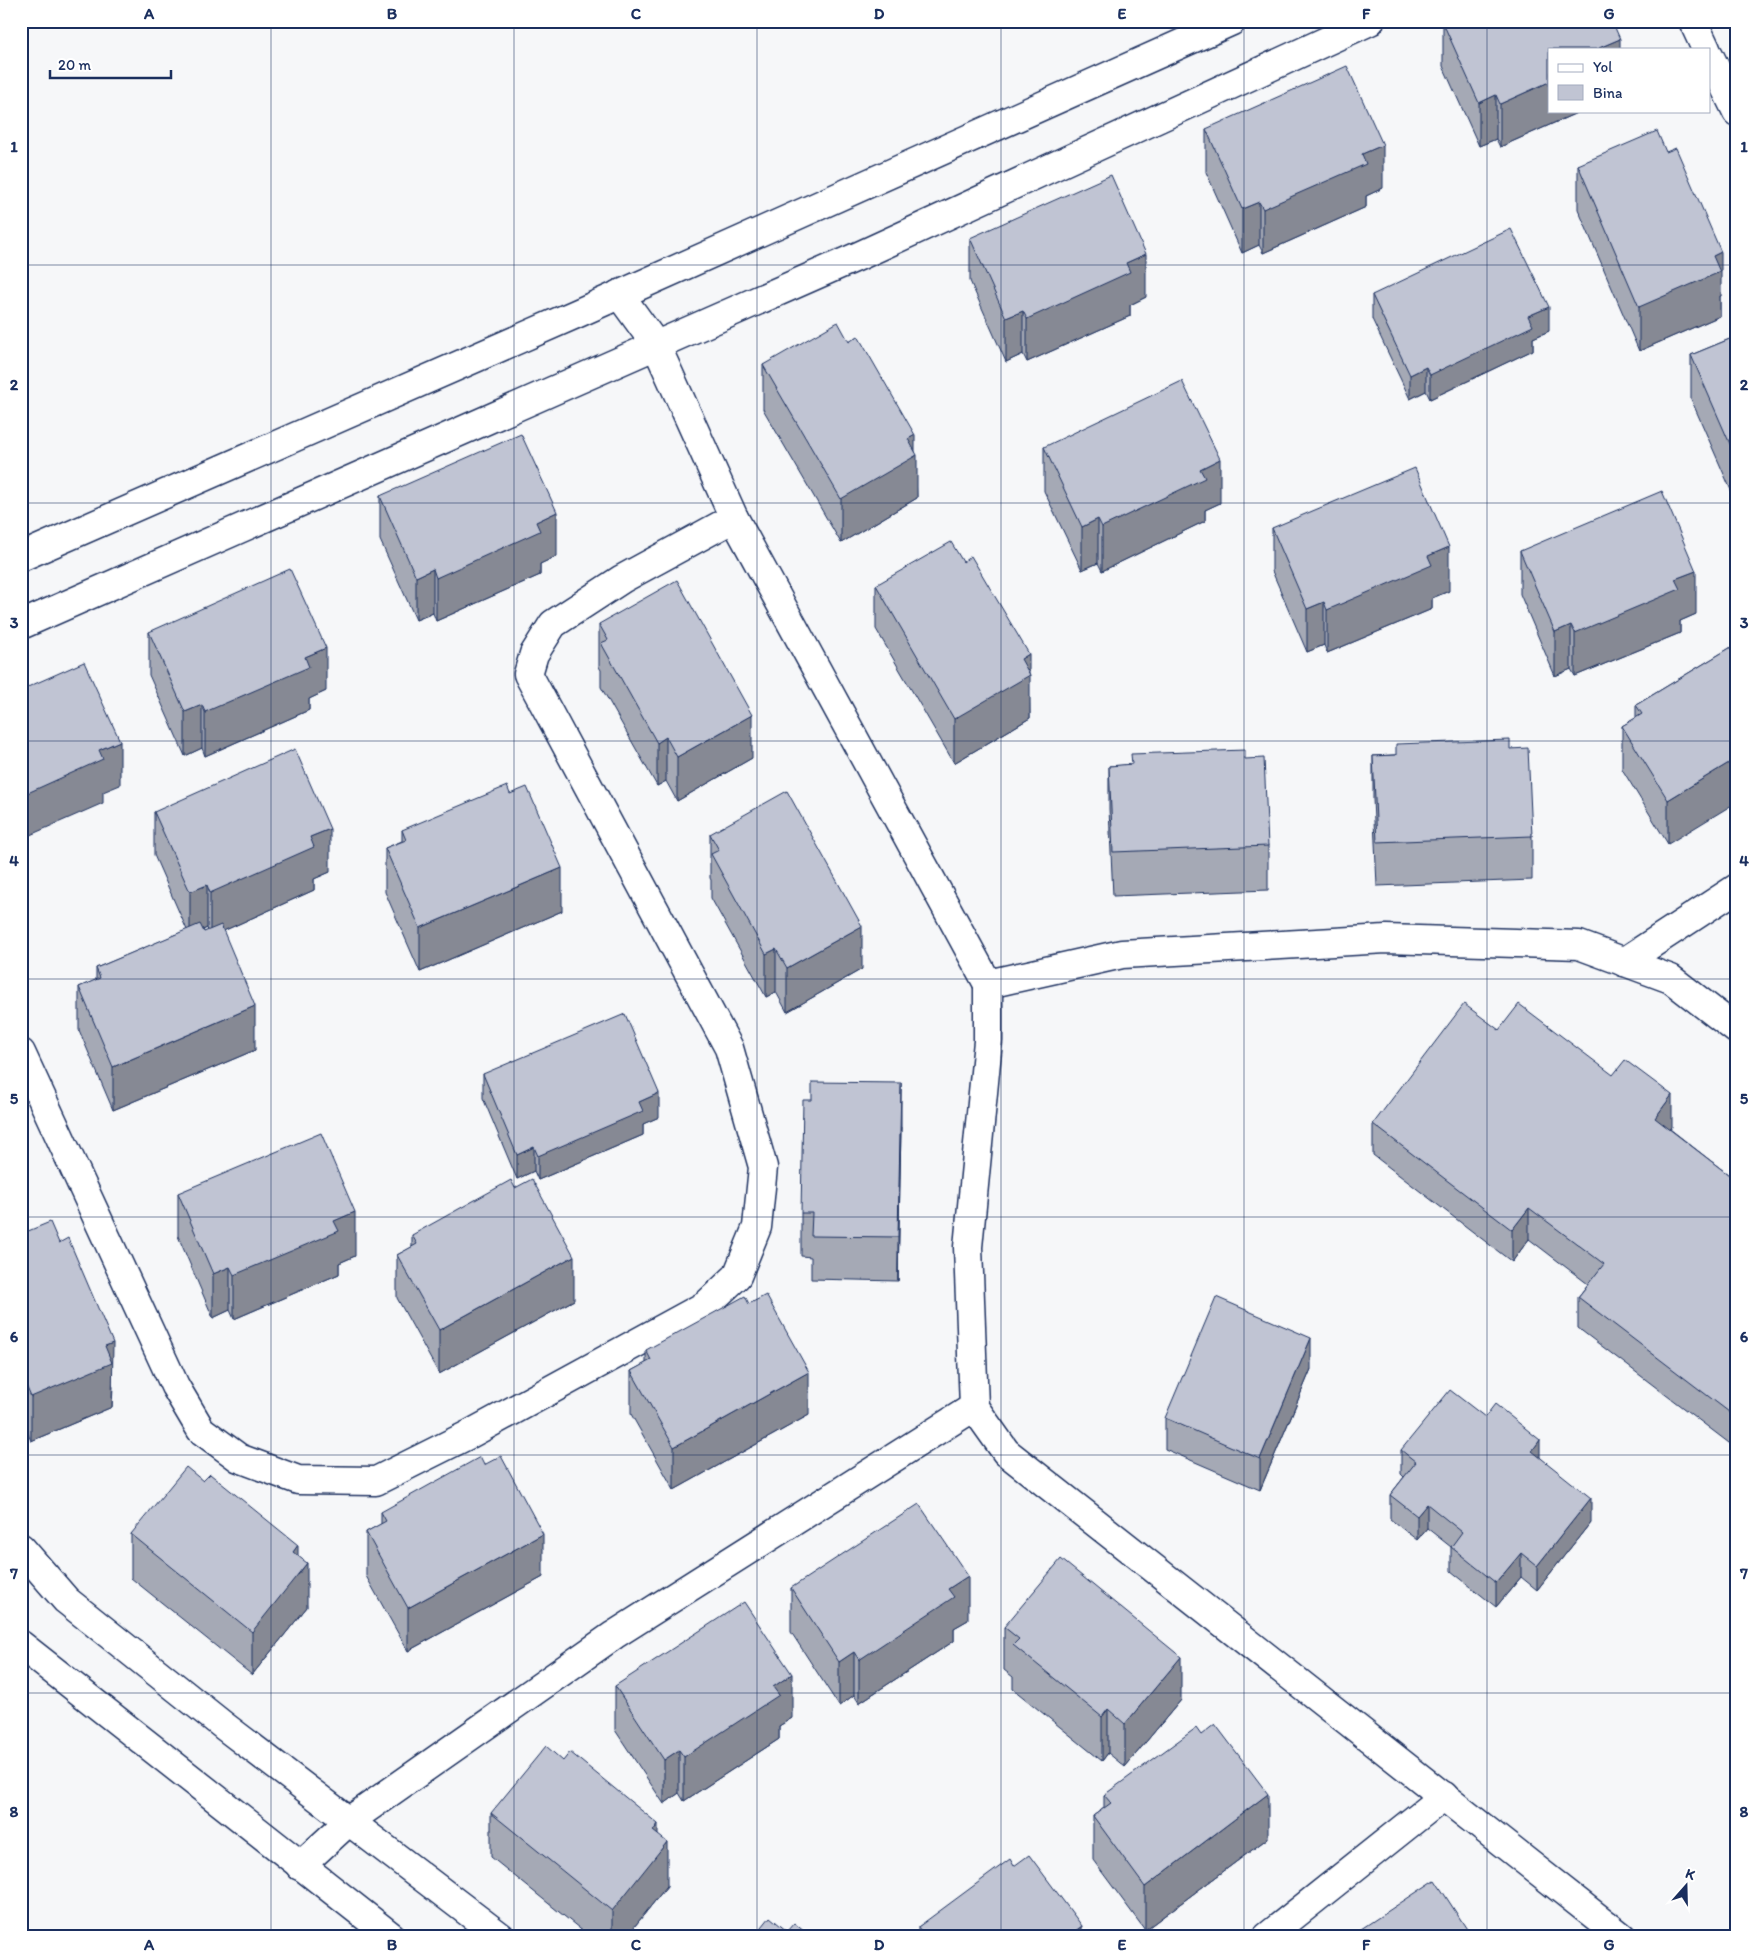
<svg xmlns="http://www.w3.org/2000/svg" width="1758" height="1958" viewBox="0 0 1758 1958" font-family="Itim,sans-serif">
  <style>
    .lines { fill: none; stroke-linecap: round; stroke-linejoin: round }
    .minor-casing { stroke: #1b2f5e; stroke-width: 31 }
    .minor { stroke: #fff; stroke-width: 28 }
    .wall { fill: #a5a9b5; stroke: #1b2f5e; fill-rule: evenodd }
    .shaded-wall { fill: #868994; stroke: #1b2f5e }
    .building { fill: #c0c4d3; stroke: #1b2f5e }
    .grid { fill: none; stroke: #1b2f5e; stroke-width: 1; stroke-opacity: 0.55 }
    .neatline { fill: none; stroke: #1b2f5e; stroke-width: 2 }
    .grid-label { font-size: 16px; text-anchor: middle; font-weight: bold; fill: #1b2f5e }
  </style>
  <rect width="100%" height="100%" fill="#f6f7f9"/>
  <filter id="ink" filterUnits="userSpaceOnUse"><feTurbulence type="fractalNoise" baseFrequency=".02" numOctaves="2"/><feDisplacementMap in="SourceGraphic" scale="10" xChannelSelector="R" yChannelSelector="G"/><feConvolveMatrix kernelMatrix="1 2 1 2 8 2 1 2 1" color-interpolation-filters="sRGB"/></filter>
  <g filter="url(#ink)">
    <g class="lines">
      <defs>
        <g id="minor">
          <path d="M1693,21L1706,49"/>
          <path d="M1709,55L1737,112"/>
          <path d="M619,294L656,345L734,518L988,984"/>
          <path d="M21,557L576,314L1232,21"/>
          <path d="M21,625L861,255L1370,21"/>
          <path d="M1624,962L1737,888"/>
          <path d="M21,1053L175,1386L201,1430L239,1458L298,1480L376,1481L470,1434L706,1305L737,1276L757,1227L763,1167L729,1048L528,674L534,654L553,624L622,579L734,518"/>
          <path d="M21,1548L66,1600L224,1726L501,1937"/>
          <path d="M21,1645L392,1937"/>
          <path d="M300,1866L349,1821L614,1635L974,1407"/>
          <path d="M1267,1937L1444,1796"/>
          <path d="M1622,1937L1006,1452L974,1407L968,1247L988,1041V984L1122,954L1386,939L1579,945L1671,979L1737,1030"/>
        </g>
      </defs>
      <use href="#minor" class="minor-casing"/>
      <use href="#minor" class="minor"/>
    </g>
    <g class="wall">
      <path d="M1443,23L1620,49L1549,111H1581L1500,147L1496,139L1479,146L1443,66Z"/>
      <path d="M1206,129L1383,188L1366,196V207L1263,253L1259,245L1242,253L1206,172Z"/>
      <path d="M1666,152L1721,296H1720V316L1639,351L1578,209V165Z"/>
      <path d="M970,238L1146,297L1130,305V316L1027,362L1023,354L1006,362L970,281Z"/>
      <path d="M1372,295L1549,331L1533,338V350L1430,399L1426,391L1410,399L1372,319Z"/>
      <path d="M1737,336V504L1691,399V355Z"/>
      <path d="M849,342L915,452L917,498L841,543L763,409V365Z"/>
      <path d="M1044,447L1220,503L1205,510V521L1102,571L1098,563L1082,570L1044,491Z"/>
      <path d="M380,496L557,556L540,564V575L436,621L433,613L416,620L380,540Z"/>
      <path d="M1272,528L1449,591L1432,598V609L1327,653L1324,645L1307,652L1272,571Z"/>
      <path d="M1520,551L1696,614L1680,621V633L1575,676L1571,669L1555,676L1520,594Z"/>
      <path d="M963,562L1029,673L1030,718L954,763L876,629V585Z"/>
      <path d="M599,624L752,758L677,801L666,781L657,786L601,687V670L599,667Z"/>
      <path d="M149,632L326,691L309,699V710L205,756L202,748L185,756L149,675Z"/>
      <path d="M1733,646L1668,844L1622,769V726L1636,718V705Z"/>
      <path d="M1510,749L1532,836V880L1377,886L1373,799V756Z"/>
      <path d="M1245,759L1268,846V890L1113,896L1109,809V766Z"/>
      <path d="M154,812L330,872L314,879V890L223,931L255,1050L113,1110L79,1030V987L96,980V968L187,930L154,855ZM207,928L208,931L204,932L203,930Z"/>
      <path d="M402,830L562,911L420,972L385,892V848L402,841Z"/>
      <path d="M710,834L862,969L787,1012L776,992L766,997L711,898V880L710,878Z"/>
      <path d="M1499,1030L1672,1127L1670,1129L1729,1175L1737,1165V1441L1733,1446L1578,1328V1297L1588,1284L1529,1239L1512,1262L1373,1155V1124Z"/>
      <path d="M483,1074L659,1117L643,1124V1135L538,1180L534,1171L517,1179L483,1098Z"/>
      <path d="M901,1127L898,1281L811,1279V1257L801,1256V1213Z"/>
      <path d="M178,1193L355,1256L339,1263V1274L234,1319L230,1310L213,1318L178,1236Z"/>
      <path d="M21,1234L59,1243L113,1387L112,1407L31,1441L21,1418Z"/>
      <path d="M412,1235L574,1300L439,1374L397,1298V1255L412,1247Z"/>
      <path d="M646,1350L809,1415L674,1490L631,1414V1371L646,1363Z"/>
      <path d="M1311,1369L1260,1490L1165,1449V1418Z"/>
      <path d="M1485,1417L1540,1457L1591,1522L1537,1590L1521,1577L1496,1607L1451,1571V1547L1427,1528L1417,1540L1390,1519V1495L1404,1477L1401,1474V1450Z"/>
      <path d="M203,1481L298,1556L307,1607L252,1675L131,1578V1534Z"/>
      <path d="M381,1512L543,1577L408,1651L366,1576V1532L381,1524Z"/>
      <path d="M791,1588L968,1620L954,1628V1641L859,1703L854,1695L839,1706L791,1632Z"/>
      <path d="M1004,1627L1181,1700L1125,1767L1108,1753L1102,1761L1013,1689V1677L1004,1670Z"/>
      <path d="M615,1686L792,1718L779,1726V1739L684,1801L679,1793L664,1804L615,1730Z"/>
      <path d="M1201,1735L1268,1838L1145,1930L1093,1860V1816L1104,1808V1795Z"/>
      <path d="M491,1813L658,1835L667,1886L626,1937H590L491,1857Z"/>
      <path d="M1014,1866L1082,1937H918V1927Z"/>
    </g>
    <g class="shaded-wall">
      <path d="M1620,39V49H1599V48Z"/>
      <path d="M1549,82V111H1581L1500,147V104Z"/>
      <path d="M1496,95V139L1479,146V103Z"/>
      <path d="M1383,145V188L1366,196V207L1263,253V209L1362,154Z"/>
      <path d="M1259,202V245L1242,253V209Z"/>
      <path d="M1721,252V296H1720V316L1639,351V307L1713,256Z"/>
      <path d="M1146,254V297L1130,305V316L1027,362V319L1126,263Z"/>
      <path d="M1549,307V331L1533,338V350L1430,399V375L1528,316Z"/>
      <path d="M1023,311V354L1006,362V318Z"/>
      <path d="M1426,367V391L1410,399V375Z"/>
      <path d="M915,435V456L917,455V498L841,543V499L908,439Z"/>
      <path d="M1220,459V503L1205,510V521L1102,571V527L1200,469Z"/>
      <path d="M557,512V556L540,564V575L436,621V578L536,522Z"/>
      <path d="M1098,519V563L1082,570V527Z"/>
      <path d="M1449,547V591L1432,598V609L1327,653V610L1428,556Z"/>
      <path d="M433,569V613L416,620V577Z"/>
      <path d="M1696,571V614L1680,621V633L1575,676V633L1675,579Z"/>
      <path d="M1324,602V645L1307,652V609Z"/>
      <path d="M1571,625V669L1555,676V632Z"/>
      <path d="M326,648V691L309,699V710L205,756V712L305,657Z"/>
      <path d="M1029,654V676L1030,675V718L954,763V719L1021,659Z"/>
      <path d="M202,705V748L185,756V712Z"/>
      <path d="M752,715V758L677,801V757Z"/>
      <path d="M666,737V781L657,786V743Z"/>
      <path d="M120,741V785L103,792V803L21,839V796L99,750Z"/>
      <path d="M1737,758V802L1668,844V800Z"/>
      <path d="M330,829V872L314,879V890L210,937V893L310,837Z"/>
      <path d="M562,868V911L420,972V928Z"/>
      <path d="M207,885V928L190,936V892Z"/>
      <path d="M862,926V969L787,1012V968Z"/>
      <path d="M776,949V992L766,997V954Z"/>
      <path d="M255,1006V1050L113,1110V1067Z"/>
      <path d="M901,1083V1127L898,1281V1237Z"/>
      <path d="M659,1093V1117L643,1124V1135L538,1180V1156L639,1102Z"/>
      <path d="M1672,1095V1127L1655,1149V1118Z"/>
      <path d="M534,1147V1171L517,1179V1155Z"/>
      <path d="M1529,1208V1239L1512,1262V1230Z"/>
      <path d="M355,1212V1256L339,1263V1274L234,1319V1275L334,1221Z"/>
      <path d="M574,1256V1300L439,1374V1330Z"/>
      <path d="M230,1267V1310L213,1318V1274Z"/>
      <path d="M1311,1338V1369L1260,1490V1459Z"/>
      <path d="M113,1343L112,1407L31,1441V1397L105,1346Z"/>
      <path d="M809,1372V1415L674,1490V1447Z"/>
      <path d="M1737,1410V1441L1733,1446V1415Z"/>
      <path d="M1540,1440V1464L1532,1451Z"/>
      <path d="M1591,1498V1522L1537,1590V1566Z"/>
      <path d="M1427,1504V1528L1417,1540V1516Z"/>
      <path d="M543,1534V1577L408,1651V1608Z"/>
      <path d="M298,1545V1575L307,1563V1607L252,1675V1632L293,1552Z"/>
      <path d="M1521,1553V1577L1496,1607V1583Z"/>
      <path d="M968,1576V1620L954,1628V1641L859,1703V1660L948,1589Z"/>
      <path d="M854,1652V1695L839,1706V1662Z"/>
      <path d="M1181,1657V1700L1125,1767V1724Z"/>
      <path d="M792,1674V1718L779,1726V1739L684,1801V1757L773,1687Z"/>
      <path d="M1108,1709V1753L1102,1761V1717Z"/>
      <path d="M679,1750V1793L664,1804V1760Z"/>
      <path d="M1268,1794V1838L1145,1930V1887Z"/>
      <path d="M658,1824V1853L667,1842V1886L626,1937H612V1911L653,1831Z"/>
      <path d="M1082,1926V1937H1067Z"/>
    </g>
    <g class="building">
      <path d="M1446,21H1612L1620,39L1599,48V49H1549V82L1500,104L1496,95L1479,103L1443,23Z"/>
      <path d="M1347,66L1383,145L1362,154L1366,164L1263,209L1259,202L1242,209L1206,129Z"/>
      <path d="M1657,131L1666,152L1676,148L1721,252L1713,256L1720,272L1639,307L1578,165Z"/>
      <path d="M1111,175L1146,254L1126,263L1130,272L1027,319L1023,311L1006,318L970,238Z"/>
      <path d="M1511,229L1549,307L1528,316L1533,326L1430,375L1426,367L1410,375L1372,295Z"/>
      <path d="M838,322L849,342L858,336L915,435L908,439L917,455L841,499L763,365Z"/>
      <path d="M1737,336V460L1691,355Z"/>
      <path d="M1182,381L1220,459L1200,469L1205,478L1102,527L1098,519L1082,527L1044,447Z"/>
      <path d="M521,434L557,512L536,522L540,531L436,578L433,569L416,577L380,496Z"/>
      <path d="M1415,468L1449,547L1428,556L1432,565L1327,610L1324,602L1307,609L1272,528Z"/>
      <path d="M1662,491L1696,571L1675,579L1680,589L1575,633L1571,625L1555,632L1520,551Z"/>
      <path d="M951,542L963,562L971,556L1029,654L1021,659L1030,675L954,719L876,585Z"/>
      <path d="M290,569L326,648L305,657L309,667L205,712L202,705L185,712L149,632Z"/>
      <path d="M677,580L752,715L677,757L666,737L657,743L601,643L608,640L599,624Z"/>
      <path d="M1733,646L1737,652V758L1668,800L1622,726L1642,714L1636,705Z"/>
      <path d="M84,662L120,741L99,750L103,759L21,796V690Z"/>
      <path d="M1510,740V749L1528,748L1532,836L1377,842L1373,756L1396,755V744Z"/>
      <path d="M295,749L330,829L310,837L314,847L210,893L207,885L190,892L154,812Z"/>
      <path d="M1245,750V759L1264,758L1268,846L1113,852L1109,766L1132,764L1131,754Z"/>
      <path d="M507,786L510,794L527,787L562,868L420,928L385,848L406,840L402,830Z"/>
      <path d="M787,791L862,926L787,968L776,949L766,954L711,854L719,850L710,834Z"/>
      <path d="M200,924L204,932L221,925L255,1006L113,1067L79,987L100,978L96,968Z"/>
      <path d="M1464,1004L1499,1030L1519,1004L1613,1075L1625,1060L1672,1095L1655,1118L1729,1175L1737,1165V1410L1733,1415L1578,1297L1604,1264L1529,1208L1512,1230L1373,1124Z"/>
      <path d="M625,1014L659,1093L639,1102L643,1111L538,1156L534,1147L517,1155L483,1074Z"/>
      <path d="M812,1082L901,1083L898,1237L811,1236L812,1213H801L803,1100H812Z"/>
      <path d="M321,1133L355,1212L334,1221L339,1231L234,1275L230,1267L213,1274L178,1193Z"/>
      <path d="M532,1179L574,1256L439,1330L397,1255L417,1244L412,1235L511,1180L515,1188Z"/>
      <path d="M50,1222L59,1243L68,1238L113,1343L105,1346L112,1363L31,1397L21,1374V1234Z"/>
      <path d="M766,1295L809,1372L674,1447L631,1371L651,1360L646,1350L745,1296L749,1304Z"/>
      <path d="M1216,1297L1311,1338L1260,1459L1165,1418Z"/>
      <path d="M1450,1390L1485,1417L1495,1404L1540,1440L1532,1451L1591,1498L1537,1566L1521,1553L1496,1583L1451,1547L1462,1532L1427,1504L1417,1516L1390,1495L1416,1462L1401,1450Z"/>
      <path d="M501,1456L543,1534L408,1608L366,1532L386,1521L381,1512L480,1457L484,1465Z"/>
      <path d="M186,1467L203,1481L210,1474L298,1545L293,1552L307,1563L252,1632L131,1534Z"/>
      <path d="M919,1504L968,1576L948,1589L954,1597L859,1660L854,1652L839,1662L791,1588Z"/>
      <path d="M1061,1559L1181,1657L1125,1724L1108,1709L1102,1717L1013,1645L1019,1639L1004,1627Z"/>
      <path d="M744,1602L792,1674L773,1687L779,1695L684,1757L679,1750L664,1760L615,1686Z"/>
      <path d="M1215,1724L1268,1794L1145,1887L1093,1816L1111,1803L1104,1795L1196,1728L1201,1735Z"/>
      <path d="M546,1746L563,1761L570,1752L658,1824L653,1831L667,1842L612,1911L491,1813Z"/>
      <path d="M1029,1855L1082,1926L1067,1937H922L924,1935L918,1927L1010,1859L1014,1866Z"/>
      <path d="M1435,1880L1472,1937H1349Z"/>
      <path d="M770,1917L787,1931L794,1923L811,1937H754Z"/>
    </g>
  </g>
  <path class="grid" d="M271,21V1937M514,21V1937M757,21V1937M1001,21V1937M1244,21V1937M1487,21V1937M21,265H1737M21,503H1737M21,741H1737M21,979H1737M21,1217H1737M21,1455H1737M21,1693H1737"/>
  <rect width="1758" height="1958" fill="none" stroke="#fff" stroke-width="55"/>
  <rect x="1548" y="48" width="162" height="65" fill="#ffffff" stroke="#a4acbf"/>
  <rect x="1558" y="64" width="25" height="8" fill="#ffffff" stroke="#a4acbf"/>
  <text x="1593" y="72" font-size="15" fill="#1b2f5e">Yol</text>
  <rect x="1558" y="85" width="25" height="15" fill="#c0c4d3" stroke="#a4acbf"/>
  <text x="1593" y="98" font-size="15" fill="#1b2f5e">Bina</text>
  <g transform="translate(1686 1886) rotate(20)" stroke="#ffffff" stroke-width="4" paint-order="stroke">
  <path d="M0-4L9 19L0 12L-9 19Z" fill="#1b2f5e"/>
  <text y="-8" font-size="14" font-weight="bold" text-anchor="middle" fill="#1b2f5e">K</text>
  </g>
  <path d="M50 70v8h121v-8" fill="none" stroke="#1b2f5e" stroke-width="2.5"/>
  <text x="58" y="70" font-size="15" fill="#1b2f5e" stroke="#ffffff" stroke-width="4" paint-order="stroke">20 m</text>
  <rect x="28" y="28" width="1702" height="1902" class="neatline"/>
  <g class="grid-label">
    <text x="149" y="19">A</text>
    <text x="392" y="19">B</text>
    <text x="636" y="19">C</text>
    <text x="879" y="19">D</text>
    <text x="1122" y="19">E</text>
    <text x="1366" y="19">F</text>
    <text x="1609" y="19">G</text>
    <text x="14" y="152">1</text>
    <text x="1744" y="152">1</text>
    <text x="14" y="390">2</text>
    <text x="1744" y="390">2</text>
    <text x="14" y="628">3</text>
    <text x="1744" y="628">3</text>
    <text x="14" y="866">4</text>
    <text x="1744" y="866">4</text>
    <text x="14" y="1104">5</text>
    <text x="1744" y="1104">5</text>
    <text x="14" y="1342">6</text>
    <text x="1744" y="1342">6</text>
    <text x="14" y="1579">7</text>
    <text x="1744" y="1579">7</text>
    <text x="14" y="1817">8</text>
    <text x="1744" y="1817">8</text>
    <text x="149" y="1950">A</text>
    <text x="392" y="1950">B</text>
    <text x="636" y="1950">C</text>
    <text x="879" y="1950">D</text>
    <text x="1122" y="1950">E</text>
    <text x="1366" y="1950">F</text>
    <text x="1609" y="1950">G</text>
  </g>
</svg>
